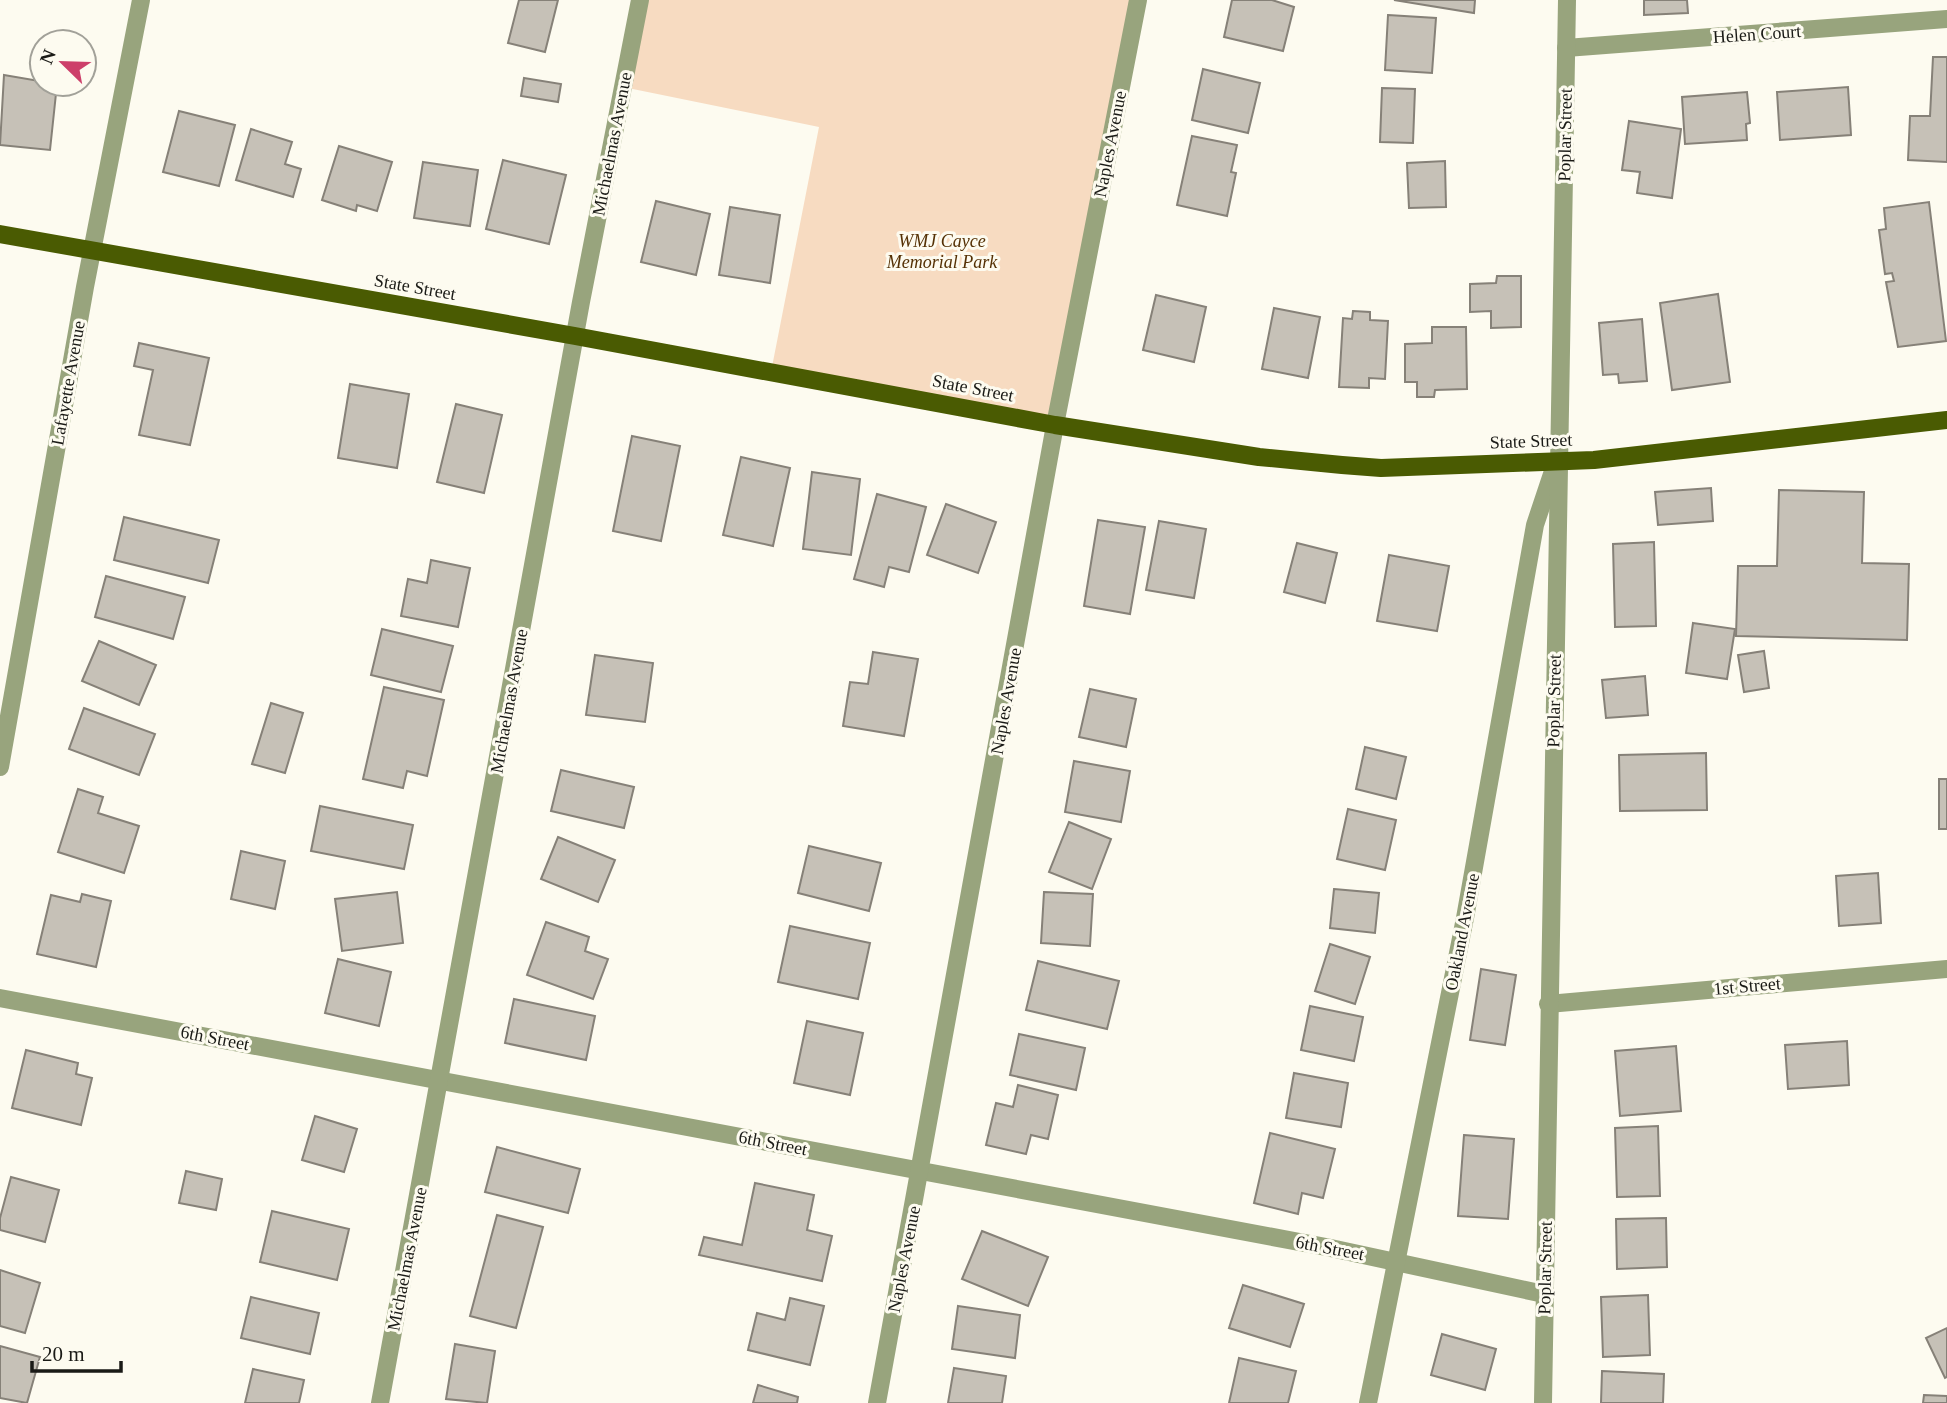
<svg xmlns="http://www.w3.org/2000/svg" width="1947" height="1403" viewBox="0 0 1947 1403" font-family="'Times New Roman',serif">
  <style>
    .green { fill: #f7dbc1 }
    .building { fill: #c6c1b7; stroke: #868178; stroke-width: 2 }
    .lines { fill: none; stroke-linecap: round; stroke-linejoin: round }
    .minor { stroke: #98a47d; stroke-width: 18 }
    .major { stroke: #4a5b02; stroke-width: 18 }
    .labels { text-anchor: middle; dominant-baseline: central; stroke-width: 6; stroke-linejoin: round; paint-order: stroke }
    .street-label { font-size: 18px; fill: #1a1a16; stroke: #fdfbf0 }
    .park-label { font-size: 18px; font-style: italic; fill: #553105; stroke: #fdfbf0 }
  </style>
  <rect width="100%" height="100%" fill="#fdfbf0"/>
  <path class="green" d="M640,0H1138L1055,425L771,372L819,127L623,87Z"/>
  <g class="building">
    <path d="M519,0H558L545,52L508,43Z"/>
    <path d="M1232,0H1272L1294,7L1283,51L1224,37Z"/>
    <path d="M1394,0H1475L1474,13Z"/>
    <path d="M1644,0H1687L1688,13L1644,15Z"/>
    <path d="M1388,15L1436,18L1432,73L1385,70Z"/>
    <path d="M1933,57H1947V162L1908,160L1910,116H1930Z"/>
    <path d="M1203,69L1260,83L1248,133L1192,120Z"/>
    <path d="M4,75L57,84L50,150L0,145Z"/>
    <path d="M524,78L561,84L558,102L521,96Z"/>
    <path d="M1848,87L1851,135L1780,140L1777,92Z"/>
    <path d="M1382,88L1415,89L1413,143L1380,142Z"/>
    <path d="M1747,92L1750,123L1746,124L1747,140L1685,144L1682,97Z"/>
    <path d="M179,111L235,125L219,186L163,172Z"/>
    <path d="M1629,121L1681,129L1672,198L1637,193L1640,172L1622,170Z"/>
    <path d="M251,129L292,142L285,164L301,169L293,197L236,180Z"/>
    <path d="M1192,136L1237,145L1231,172L1236,173L1227,216L1177,205Z"/>
    <path d="M339,146L392,162L377,211L357,205L356,211L322,200Z"/>
    <path d="M503,160L566,175L549,244L486,229Z"/>
    <path d="M1445,161L1446,207L1409,208L1407,163Z"/>
    <path d="M423,162L478,170L470,226L414,218Z"/>
    <path d="M656,201L710,214L696,275L641,262Z"/>
    <path d="M1929,202L1946,341L1898,347L1886,282L1894,281L1892,273L1885,274L1879,230L1886,229L1884,208Z"/>
    <path d="M730,207L780,215L770,283L719,275Z"/>
    <path d="M1497,276H1521V327L1491,328V311L1470,312V284L1496,283Z"/>
    <path d="M1718,294L1730,382L1672,390L1660,303Z"/>
    <path d="M1156,295L1206,307L1194,362L1143,350Z"/>
    <path d="M1274,308L1320,317L1308,378L1262,369Z"/>
    <path d="M1353,311L1370,312V320L1388,321L1385,379L1369,378V388L1339,387L1343,318L1352,319Z"/>
    <path d="M1642,319L1647,381L1619,383L1618,374L1603,375L1599,323Z"/>
    <path d="M1432,327H1466L1467,389L1435,390L1434,397H1417V382H1405V344L1432,343Z"/>
    <path d="M139,343L209,358L190,445L139,435L153,370L134,366Z"/>
    <path d="M350,384L409,394L397,468L338,458Z"/>
    <path d="M456,404L502,415L484,493L437,482Z"/>
    <path d="M632,436L680,446L661,541L613,531Z"/>
    <path d="M741,457L790,468L773,546L723,535Z"/>
    <path d="M812,472L860,479L851,555L803,549Z"/>
    <path d="M1711,488L1713,521L1658,525L1655,492Z"/>
    <path d="M1779,490L1864,492L1862,563L1909,564L1907,640L1736,636L1738,566H1777Z"/>
    <path d="M877,494L926,507L909,572L889,567L884,587L854,579Z"/>
    <path d="M946,504L996,522L978,573L927,555Z"/>
    <path d="M124,517L219,540L208,583L114,560Z"/>
    <path d="M1098,520L1145,527L1130,614L1084,606Z"/>
    <path d="M1159,521L1206,529L1194,598L1146,590Z"/>
    <path d="M1654,542L1656,626L1615,627L1613,544Z"/>
    <path d="M1297,543L1337,553L1325,603L1284,592Z"/>
    <path d="M1389,555L1449,566L1437,631L1377,621Z"/>
    <path d="M431,560L470,568L458,627L401,616L408,579L427,583Z"/>
    <path d="M106,576L185,597L173,639L95,617Z"/>
    <path d="M1693,623L1735,629L1727,679L1686,673Z"/>
    <path d="M382,629L453,646L441,692L371,675Z"/>
    <path d="M99,641L156,665L139,705L82,681Z"/>
    <path d="M1764,651L1769,688L1744,692L1738,655Z"/>
    <path d="M873,652L918,659L904,736L843,726L850,682L868,684Z"/>
    <path d="M595,655L653,663L645,722L586,715Z"/>
    <path d="M1645,676L1648,715L1606,718L1602,680Z"/>
    <path d="M384,687L444,700L427,776L407,771L403,788L363,779Z"/>
    <path d="M1090,689L1136,699L1126,747L1079,737Z"/>
    <path d="M271,703L303,713L285,773L252,764Z"/>
    <path d="M84,708L155,734L139,775L69,749Z"/>
    <path d="M1365,747L1406,757L1396,799L1356,789Z"/>
    <path d="M1706,753L1707,810L1620,811L1619,755Z"/>
    <path d="M1074,761L1130,771L1121,822L1065,812Z"/>
    <path d="M561,770L634,787L624,828L551,811Z"/>
    <rect x="1939" y="779" width="8" height="50"/>
    <path d="M78,789L103,797L98,813L139,826L124,873L58,852Z"/>
    <path d="M320,806L413,825L404,869L311,851Z"/>
    <path d="M1348,809L1396,820L1385,870L1337,859Z"/>
    <path d="M1069,822L1111,839L1092,889L1049,872Z"/>
    <path d="M558,837L615,860L598,902L541,879Z"/>
    <path d="M809,846L881,863L869,911L798,893Z"/>
    <path d="M241,851L285,861L275,909L231,899Z"/>
    <path d="M1878,873L1881,923L1839,926L1836,876Z"/>
    <path d="M1334,889L1379,893L1375,933L1330,928Z"/>
    <path d="M397,892L403,943L342,951L335,899Z"/>
    <path d="M1044,892L1093,894L1090,946L1041,943Z"/>
    <path d="M82,894L111,901L96,967L37,954L51,895L80,902Z"/>
    <path d="M546,922L589,937L585,951L608,959L593,999L527,975Z"/>
    <path d="M790,926L870,943L858,999L778,982Z"/>
    <path d="M1330,944L1370,957L1355,1004L1315,991Z"/>
    <path d="M338,959L391,972L379,1026L325,1013Z"/>
    <path d="M1038,961L1119,981L1107,1029L1026,1010Z"/>
    <path d="M1481,969L1516,975L1505,1045L1470,1040Z"/>
    <path d="M514,999L595,1016L586,1060L505,1043Z"/>
    <path d="M1310,1006L1363,1017L1354,1061L1301,1050Z"/>
    <path d="M807,1021L863,1033L850,1095L794,1083Z"/>
    <path d="M1019,1034L1085,1048L1076,1090L1010,1075Z"/>
    <path d="M1847,1041L1849,1085L1788,1089L1785,1045Z"/>
    <path d="M1676,1046L1681,1111L1620,1116L1615,1051Z"/>
    <path d="M26,1050L78,1063L76,1074L92,1078L81,1125L12,1108Z"/>
    <path d="M1294,1073L1348,1083L1341,1127L1286,1118Z"/>
    <path d="M1018,1085L1058,1095L1048,1139L1031,1135L1026,1154L986,1145L996,1103L1013,1107Z"/>
    <path d="M315,1116L357,1129L344,1172L302,1160Z"/>
    <path d="M1658,1126L1660,1196L1617,1197L1615,1128Z"/>
    <path d="M1270,1133L1335,1149L1323,1198L1302,1193L1298,1214L1254,1203Z"/>
    <path d="M1464,1135L1514,1139L1508,1219L1458,1216Z"/>
    <path d="M497,1147L580,1169L568,1213L485,1192Z"/>
    <path d="M186,1171L222,1179L216,1210L179,1203Z"/>
    <path d="M11,1177L59,1190L45,1242L0,1230V1218Z"/>
    <path d="M755,1183L814,1195L807,1230L832,1236L822,1281L699,1255L704,1237L742,1245Z"/>
    <path d="M272,1211L349,1229L337,1280L260,1262Z"/>
    <path d="M497,1215L543,1227L516,1328L470,1316Z"/>
    <path d="M1666,1218L1667,1267L1617,1269L1616,1219Z"/>
    <path d="M982,1231L1048,1257L1028,1306L962,1279Z"/>
    <path d="M0,1270L40,1283L25,1333L0,1326Z"/>
    <path d="M1243,1285L1304,1304L1290,1347L1229,1328Z"/>
    <path d="M1648,1295L1650,1355L1603,1357L1601,1297Z"/>
    <path d="M251,1297L319,1313L310,1354L241,1338Z"/>
    <path d="M790,1298L824,1306L810,1365L748,1350L757,1313L785,1320Z"/>
    <path d="M958,1306L1020,1315L1015,1358L952,1349Z"/>
    <path d="M1947,1328V1377L1945,1378L1926,1338Z"/>
    <path d="M1442,1334L1496,1349L1485,1390L1431,1375Z"/>
    <path d="M455,1344L495,1351L487,1403L446,1399Z"/>
    <path d="M0,1346L40,1357L27,1403L0,1398Z"/>
    <path d="M1239,1358L1296,1371L1288,1403H1229Z"/>
    <path d="M954,1368L1006,1376L1002,1403H948Z"/>
    <path d="M253,1369L304,1380L299,1403H245Z"/>
    <path d="M1602,1371L1664,1374L1663,1403H1601Z"/>
    <path d="M758,1385L798,1397L797,1403H753Z"/>
    <path d="M1924,1395L1947,1396V1403H1923Z"/>
  </g>
  <g class="lines">
    <g class="minor">
      <path d="M1566,48L1947,19"/>
      <path d="M0,767L85,287L141,0"/>
      <path d="M0,998L1326,1247L1544,1294"/>
      <path d="M1548,1004L1947,969"/>
      <path d="M380,1403L581,302L640,0"/>
      <path d="M877,1403L1055,425L1138,0"/>
      <path d="M1368,1403L1465,918L1535,525L1553,471"/>
      <path d="M1543,1403L1567,0"/>
    </g>
    <path class="major" d="M0,234L575,336L1055,425L1259,457L1342,465L1381,468L1594,460L1947,420"/>
  </g>
  <g class="labels">
    <g class="street-label">
      <text transform="translate(1757 34) rotate(-4)">Helen Court</text>
      <text transform="translate(1565 135) rotate(-89)">Poplar Street</text>
      <text transform="translate(612 144) rotate(-79)">Michaelmas Avenue</text>
      <text transform="translate(1110 144) rotate(-79)">Naples Avenue</text>
      <text transform="translate(415 287) rotate(10)">State Street</text>
      <text transform="translate(68 383) rotate(-80)">Lafayette Avenue</text>
      <text transform="translate(973 388) rotate(11)">State Street</text>
      <text transform="translate(1531 441) rotate(-2)">State Street</text>
      <text transform="translate(509 701) rotate(-80)">Michaelmas Avenue</text>
      <text transform="translate(1006 701) rotate(-80)">Naples Avenue</text>
      <text transform="translate(1554 701) rotate(-89)">Poplar Street</text>
      <text transform="translate(1462 932) rotate(-79)">Oakland Avenue</text>
      <text transform="translate(1747 986) rotate(-5)">1st Street</text>
      <text transform="translate(215 1038) rotate(11)">6th Street</text>
      <text transform="translate(773 1143) rotate(11)">6th Street</text>
      <text transform="translate(1330 1248) rotate(11)">6th Street</text>
      <text transform="translate(407 1259) rotate(-79)">Michaelmas Avenue</text>
      <text transform="translate(904 1259) rotate(-79)">Naples Avenue</text>
      <text transform="translate(1545 1268) rotate(-89)">Poplar Street</text>
    </g>
    <g class="park-label">
      <text x="942" y="241">WMJ Cayce<tspan x="942" dy="21">Memorial Park</tspan></text>
    </g>
  </g>
  <g transform="translate(63 63) rotate(293)"><circle r="33" fill="#fdfbf0" stroke="#a2a199" stroke-width="2"/>
  <path d="M0-5L12 26L0 18L-12 26Z" fill="#cd3f6a"/>
  <text y="-10" font-size="19" font-weight="bold" text-anchor="middle" fill="#1a1a16">N</text>
  </g>
  <path d="M32 1361v10h89v-10" fill="none" stroke="#1a1a16" stroke-width="3.5"/>
  <text x="42" y="1361" font-size="21" fill="#1a1a16" stroke="#fdfbf0" stroke-width="5" paint-order="stroke">20 m</text>
</svg>
